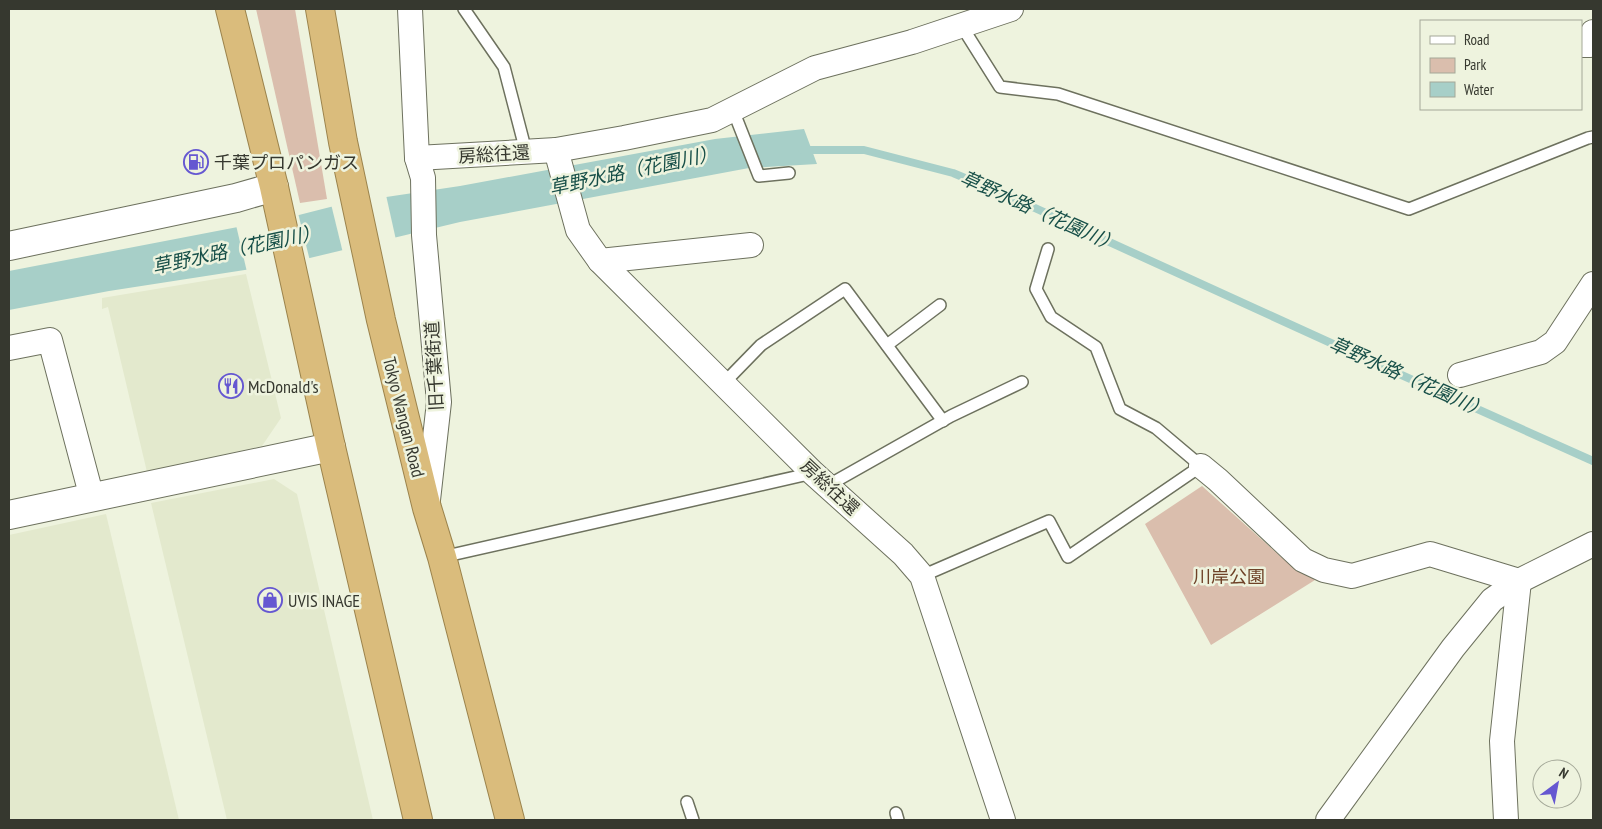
<svg xmlns="http://www.w3.org/2000/svg" width="1602" height="829" viewBox="0 0 1602 829" font-family="'PT Sans Narrow','Noto Sans JP',sans-serif">
  <style>
    .built { fill: #e3e9cd }
    .green { fill: #dabead }
    .water { fill: #a7cfc8 }
    .pier { fill: #eef3de }
    .lines { fill: none; stroke-linecap: round; stroke-linejoin: round }
    .stream { stroke: #a7cfc8; stroke-width: 8 }
    .service-casing { stroke: #6d715e; stroke-width: 14 }
    .minor-casing { stroke: #6d715e; stroke-width: 26 }
    .tertiary-casing { stroke: #6d715e; stroke-width: 30 }
    .trunk-casing { stroke: #9b834c; stroke-width: 30 }
    .service { stroke: #fff; stroke-width: 11 }
    .minor { stroke: #fff; stroke-width: 24 }
    .tertiary { stroke: #fff; stroke-width: 28 }
    .trunk { stroke: #dabc7c; stroke-width: 28 }
    .labels { text-anchor: middle; dominant-baseline: central; stroke-width: 5; stroke-linejoin: round; paint-order: stroke }
    .street-label { font-size: 18px; fill: #36382f; stroke: #eef3de }
    .poi-label { font-size: 18px; fill: #36382f; stroke: #eef3de; text-anchor: start }
    .park-label { font-size: 18px; fill: #6e4227; stroke: #eef3de }
    .water-label { font-size: 19px; font-style: italic; fill: #174f48; stroke: #eef3de }
  </style>
  <rect width="100%" height="100%" fill="#eef3de"/>
  <g class="built">
    <path d="M246,274L281,418L262,446L147,472L108,307L102,309V298Z"/>
    <path d="M274,479L297,494L373,820H227L151,503Z"/>
    <path d="M106,514L179,820H9V535Z"/>
  </g>
  <g class="green">
    <path d="M256,9H295L327,199L300,203Z"/>
    <path d="M1202,486L1280,556L1315,580L1211,645L1145,524Z"/>
  </g>
  <path class="water" d="M804,129L817,164L749,168L460,222L289,263L109,291L9,310V271L295,216L346,203L460,186L715,139Z"/>
  <g class="pier">
    <path d="M386,195L396,240L343,253L331,204L346,200Z"/>
    <path d="M298,213L310,261L290,266L247,272L236,225Z"/>
  </g>
  <g class="lines">
    <path class="stream" d="M802,150H864L953,173L1015,199L1377,364L1593,461"/>
    <defs>
      <g id="service">
        <path d="M464,9L504,67L523,140"/>
        <path d="M961,25L1000,87L1058,94L1409,209L1588,138L1593,137"/>
        <path d="M733,110L759,176L789,173"/>
        <path d="M887,345L940,305"/>
        <path d="M723,384L761,345L845,289L943,421"/>
        <path d="M827,486L951,416L1022,382"/>
        <path d="M442,557L813,473"/>
        <path d="M922,576L1049,521L1068,557L1201,466L1156,428L1120,409L1096,347L1051,317L1036,289L1048,249"/>
        <path d="M687,802L693,820"/>
        <path d="M896,813L898,820"/>
      </g>
      <g id="minor">
        <path d="M410,9L417,158L423,178L424,235L439,402L428,500"/>
        <path d="M1581,45H1591L1593,32"/>
        <path d="M556,150L578,230L600,261L813,473L903,554L922,576L1003,820"/>
        <path d="M417,158L556,150L624,138L712,120L815,68L912,42L1011,9"/>
        <path d="M600,261L751,245"/>
        <path d="M9,348L50,340L92,498"/>
        <path d="M1460,375L1541,352L1555,342L1593,284"/>
        <path d="M1201,466L1218,480L1303,560L1324,570L1352,576L1430,554L1519,581"/>
        <path d="M1328,820L1453,648L1492,600L1519,581L1593,544"/>
        <path d="M1506,820L1502,741L1519,581"/>
      </g>
      <g id="tertiary">
        <path d="M9,246L236,198L274,187"/>
        <path d="M9,515L331,447"/>
      </g>
      <g id="trunk">
        <path d="M230,9L274,187L331,447L418,820"/>
        <path d="M320,9L343,142L381,320L427,508L442,557L510,820"/>
      </g>
    </defs>
    <use href="#service" class="service-casing"/>
    <use href="#minor" class="minor-casing"/>
    <use href="#tertiary" class="tertiary-casing"/>
    <use href="#trunk" class="trunk-casing"/>
    <use href="#service" class="service"/>
    <use href="#minor" class="minor"/>
    <use href="#tertiary" class="tertiary"/>
    <use href="#trunk" class="trunk"/>
  </g>
  <defs>
    <symbol id="fuel-ring" viewBox="-11 -11 22 22"><circle r="9.5" fill="#eef3de" stroke="#6557d1" stroke-width="1.5"/><path d="M-5.5-6h7V0h2V4h1.3V-2.5L3-4.5l.8-.8L6-3V5H2.5V1h-1V6h-7ZM-4.2-4.7v3.2H.2V-4.7Z" fill="#6557d1"/></symbol>
    <symbol id="restaurant-ring" viewBox="-11 -11 22 22"><circle r="9.5" fill="#eef3de" stroke="#6557d1" stroke-width="1.5"/><path d="M-5-6h1v4h1v-4h1v4h1v-4h1v5L-1.5 .5V6h-2V.5L-5-1ZM5-6V6H3V1.5H1.5Q1.5-4 5-6Z" fill="#6557d1"/></symbol>
    <symbol id="shop-ring" viewBox="-11 -11 22 22"><circle r="9.5" fill="#eef3de" stroke="#6557d1" stroke-width="1.5"/><path d="M-5-2.5h2.3a2.7 3.5 0 0 1 5.4 0H5L5.5 6h-11ZM-1.5-2.5h3a1.5 2.3 0 0 0-3 0Z" fill="#6557d1"/></symbol>
  </defs>
  <g fill-rule="evenodd">
    <use href="#fuel-ring" x="182" y="148" width="28" height="28"/>
    <use href="#restaurant-ring" x="217" y="372" width="28" height="28"/>
    <use href="#shop-ring" x="256" y="586" width="28" height="28"/>
  </g>
  <g class="labels">
    <g class="street-label">
      <text transform="translate(494 154) rotate(-3)">房総往還</text>
      <text transform="translate(434 366) rotate(-93)">旧千葉街道</text>
      <text transform="translate(404 417) rotate(76)">Tokyo Wangan Road</text>
      <text transform="translate(830 487) rotate(43)">房総往還</text>
    </g>
    <g class="poi-label">
      <text x="214" y="162">千葉プロパンガス</text>
      <text x="248" y="386">McDonald's</text>
      <text x="288" y="600">UVIS INAGE</text>
    </g>
    <g class="park-label">
      <text x="1229" y="576">川岸公園</text>
    </g>
    <g class="water-label">
      <text transform="translate(633 170) rotate(-12)">草野水路（花園川）</text>
      <text transform="translate(1040 211) rotate(24)">草野水路（花園川）</text>
      <text transform="translate(236 249) rotate(-12)">草野水路（花園川）</text>
      <text transform="translate(1409 377) rotate(24)">草野水路（花園川）</text>
    </g>
  </g>
  <rect width="1602" height="829" fill="none" stroke="#36382f" stroke-width="20"/>
  <rect x="1420" y="20" width="162" height="90" fill="#eef3de" stroke="#a4a898"/>
  <rect x="1430" y="36" width="25" height="8" fill="#ffffff" stroke="#a4a898"/>
  <text x="1464" y="45" font-size="15" fill="#36382f">Road</text>
  <rect x="1430" y="58" width="25" height="15" fill="#dabead" stroke="#a4a898"/>
  <text x="1464" y="70" font-size="15" fill="#36382f">Park</text>
  <rect x="1430" y="82" width="25" height="15" fill="#a7cfc8" stroke="#a4a898"/>
  <text x="1464" y="95" font-size="15" fill="#36382f">Water</text>
  <g transform="translate(1557 784) rotate(32)"><circle r="24" fill="#eef3de" stroke="#a4a898"/>
  <path d="M0-4L9 19L0 12L-9 19Z" fill="#6557d1"/>
  <text y="-8" font-size="14" font-weight="bold" text-anchor="middle" fill="#36382f">N</text>
  </g>
</svg>
